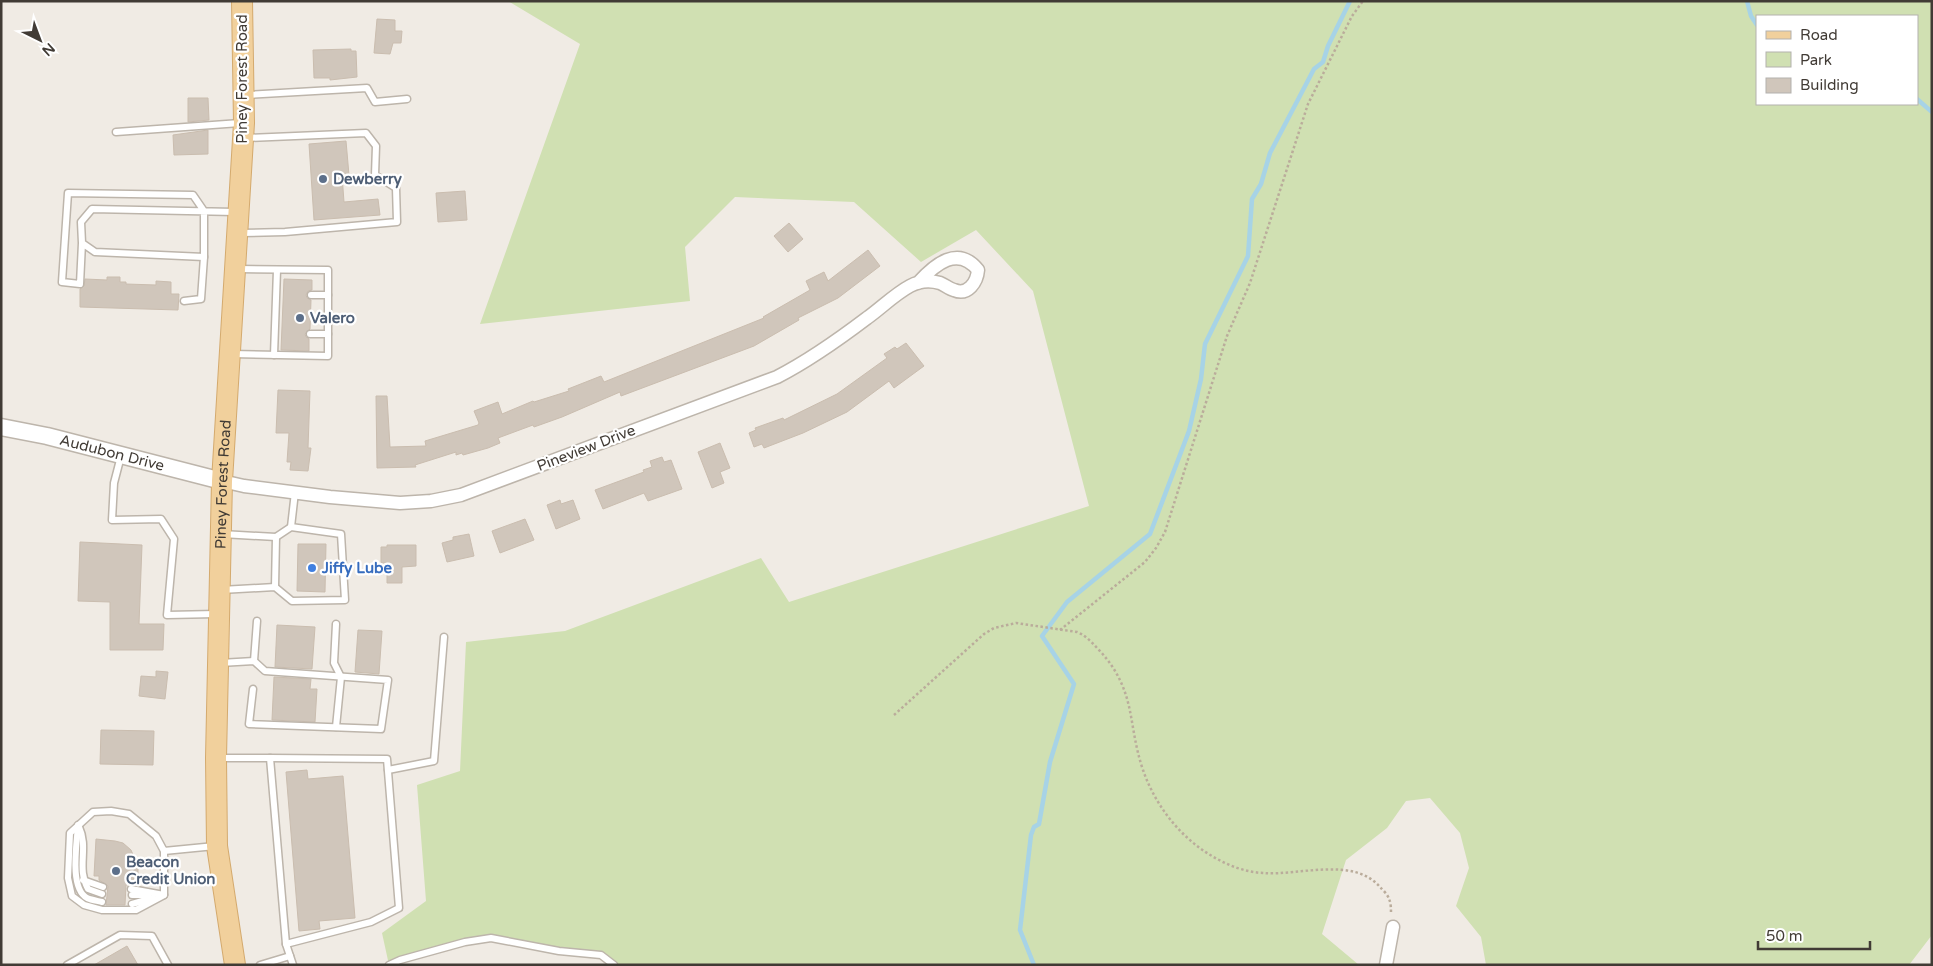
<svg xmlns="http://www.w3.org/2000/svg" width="1933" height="966" viewBox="0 0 1933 966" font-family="'Varela Round',sans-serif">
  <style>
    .green { fill: #d0e0b2; fill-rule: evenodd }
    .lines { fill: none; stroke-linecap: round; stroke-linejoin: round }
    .stream { stroke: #a7d3e6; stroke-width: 4.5 }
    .building { fill: #d0c6bb; stroke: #cabdaf }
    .service-casing { stroke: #bdb5ab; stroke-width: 9 }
    .minor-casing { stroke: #bdb5ab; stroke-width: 15 }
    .tertiary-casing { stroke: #bdb5ab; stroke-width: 19 }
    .primary-casing { stroke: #d4aa6e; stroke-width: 22 }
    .path { stroke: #baac9b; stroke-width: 2.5; stroke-dasharray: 2.5 2.5; stroke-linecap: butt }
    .service { stroke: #fff; stroke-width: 6 }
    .minor { stroke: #fff; stroke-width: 12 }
    .tertiary { stroke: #fff; stroke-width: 16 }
    .primary { stroke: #f1d09c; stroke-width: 20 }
    .service-dot { fill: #5c6f8a; stroke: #fff; stroke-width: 2 }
    .shop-dot { fill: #3f7fe0; stroke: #fff; stroke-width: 2 }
    .labels { text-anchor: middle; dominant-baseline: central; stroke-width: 4.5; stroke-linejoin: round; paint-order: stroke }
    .street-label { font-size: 15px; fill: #413b35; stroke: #fff }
    .service-label { font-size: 15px; font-weight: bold; fill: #4e5e75; stroke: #fff; text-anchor: start }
    .shop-label { font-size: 15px; font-weight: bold; fill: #366cbe; stroke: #fff; text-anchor: start }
  </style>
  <rect width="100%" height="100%" fill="#f0ebe4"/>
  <path class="green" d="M508,1H1932V935L1909,965H1486L1481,937L1456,906L1469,868L1460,833L1430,798L1406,801L1387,828L1346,860L1322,934L1359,965H614L601,955L491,938L389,965L382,933L426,901L417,785L460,771L466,642L565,631L761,558L789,602L1089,506L1033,291L976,230L921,262L854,202L735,197L685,247L690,301L480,324L580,44ZM1757,16H1917V104H1757Z"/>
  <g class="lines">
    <g class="stream">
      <path d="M1747,1L1751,16L1757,25"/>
      <path d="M1917,99L1932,112"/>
      <path d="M1034,965L1020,930L1031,835L1034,827L1039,824L1050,762L1074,684L1042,636L1067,602L1150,534L1189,431L1201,379L1205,344L1248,256L1252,199L1261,184L1270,153L1314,69L1323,62L1328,46L1350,1"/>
    </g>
  </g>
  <g class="building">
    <path d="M377,19L395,20V31H402L401,43H393L390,54L374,53Z"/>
    <path d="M351,49V51H356L357,77L330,80V78H314L313,50Z"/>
    <path d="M188,98H208L209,120L188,122Z"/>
    <path d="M208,130V154L174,155L173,135Z"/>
    <path d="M346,141L349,175H342L344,202L378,199L380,215L314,220L309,144Z"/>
    <path d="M465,191L467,220L438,222L436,193Z"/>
    <path d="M789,223L803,239L788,252L774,236Z"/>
    <path d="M868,250L880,266L838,298L798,318L799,320L754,346L621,396L620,392L562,417L534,427L533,425L498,438L500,443L488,448L463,455L462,453L456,455V452L415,465L416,467L377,468L376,396H387L390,447L426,446L425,441L478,425L479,423L474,411L498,402L502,414L533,401L534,402L569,391L568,389L601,376L604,382L764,318L763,317L810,290L806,281L824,272L828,281Z"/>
    <path d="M107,277H120V282H126V284L156,285V281L171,282V294H179L178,310L80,307V289L84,286L85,279L107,280Z"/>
    <path d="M284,279L312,280V290L308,291L306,295L307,298L311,300L310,329L305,334L306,337L309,339V351L281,350Z"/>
    <path d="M906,343L924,366L894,388L889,381L847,412L803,433L764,448L762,444L754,447L749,433L756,430L755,428L783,418L784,420L837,394L887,358L884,354L895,347L897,349Z"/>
    <path d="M278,390L310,391L308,448H311L308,471L290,470L291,462H287L289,433H276Z"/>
    <path d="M720,443L730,468L720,472L724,483L712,488L698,452Z"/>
    <path d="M662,457L664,462L671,460L682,489L648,501L644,493L603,509L595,490L644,472L643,470L652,467L650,461Z"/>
    <path d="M560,500L561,504L573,500L580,519L556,529L547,505Z"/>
    <path d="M525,519L534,540L500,553L492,531Z"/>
    <path d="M469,534L474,556L447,562L442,543L453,540V537Z"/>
    <path d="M80,542L142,545L139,624H164L163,650H110V602L78,601Z"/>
    <path d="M298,544H326L325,592L297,591Z"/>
    <path d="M387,545H416V566L402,567V583H387V563H381V547H387Z"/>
    <path d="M277,625L315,627L312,669L275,667Z"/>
    <path d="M358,630L382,631L379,674L355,672Z"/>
    <path d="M156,671L168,672L165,699L139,696L141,676L156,677Z"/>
    <path d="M274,677L311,679L310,689H317L315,722L272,720Z"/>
    <path d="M101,730L154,731L153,765L100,764Z"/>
    <path d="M307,770L308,779L343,776L355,918L319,921L320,929L299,931L286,772Z"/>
    <path d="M96,839L115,841L123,843L131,850L138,866V875H134L133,884L126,885L125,905H106L108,886L99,880V876H94Z"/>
    <path d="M127,946L138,965H94Z"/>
  </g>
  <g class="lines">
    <defs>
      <g id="service">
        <path d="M247,95L367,88L375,102L407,99"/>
        <path d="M116,132L240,123"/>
        <path d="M239,233L285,232L397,222L396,188L375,175L376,146L366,133L246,138"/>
        <path d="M82,243L80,284L62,282L68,193L193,195L204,211V257L95,252L82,243L81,222L92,209L235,212"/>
        <path d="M311,295H328"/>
        <path d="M184,301L201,299L204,257"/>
        <path d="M310,334H328"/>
        <path d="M232,354L328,356V270L238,269"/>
        <path d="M274,355L277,270"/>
        <path d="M121,456L114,483L112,520L161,519L174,539L167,615L216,614"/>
        <path d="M291,527L295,492"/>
        <path d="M275,587L276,537"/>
        <path d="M221,590L275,587L292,601L345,600L341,534L291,527L276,537L222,534"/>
        <path d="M336,624L334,663L341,677L336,727"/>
        <path d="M254,661L257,621"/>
        <path d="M220,663L254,661L265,671L388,680L381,729L249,724L253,689"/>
        <path d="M218,758H270L286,944L290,956L260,965"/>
        <path d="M270,758L387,759L399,908L371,922L286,944"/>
        <path d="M388,770L434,761L444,637"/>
        <path d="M78,825C77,843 69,888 87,898C91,900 98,901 102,902"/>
        <path d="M79,827C89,848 76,868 88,889L102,894"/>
        <path d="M164,851V895L136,910H102L84,905L72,896L68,878L70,833L93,812L111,811L129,814L156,836L164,851L215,846"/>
        <path d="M83,880L103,887"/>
        <path d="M131,889L164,895"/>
        <path d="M132,895H148"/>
        <path d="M132,904L153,898"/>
        <path d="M290,956L293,965"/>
        <path d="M67,965L120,935L152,936L168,965"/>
        <path d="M389,965L400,960L465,942L491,938L559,951L601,955L614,965"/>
      </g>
      <g id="minor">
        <path d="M222,481L244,486L330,497L400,503L431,501L461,495L777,377C810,360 838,340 867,318C881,308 895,294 910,286C919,281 930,280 940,283C945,285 949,289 954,290C968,296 977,282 978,270C958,245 935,264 918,283"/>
        <path d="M1386,965L1393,927"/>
      </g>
      <g id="tertiary">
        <path id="s1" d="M1,427L47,436L222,481"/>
      </g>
      <g id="primary">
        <path id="s2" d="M235,965L217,846L216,758L222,481L244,123L242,1"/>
      </g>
    </defs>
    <use href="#service" class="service-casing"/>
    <use href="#minor" class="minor-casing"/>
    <use href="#tertiary" class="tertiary-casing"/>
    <use href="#primary" class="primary-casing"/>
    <g class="path">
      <path d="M1060,630L1145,562L1156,548L1165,532L1227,336L1250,283L1308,104L1352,16L1363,1"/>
      <path d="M894,715L984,634L994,628L1016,623L1077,632C1087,636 1093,644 1100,651C1137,692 1127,723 1143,770C1154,802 1176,832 1204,851C1222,863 1242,872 1263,873C1299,876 1353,856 1380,887C1383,890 1388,895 1389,899C1391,903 1391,909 1391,914"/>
    </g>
    <use href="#service" class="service"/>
    <use href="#minor" class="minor"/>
    <use href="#tertiary" class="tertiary"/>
    <use href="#primary" class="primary"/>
  </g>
  <g class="service-dot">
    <circle cx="323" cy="179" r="5"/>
    <circle cx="300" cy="318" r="5"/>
    <circle cx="116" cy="871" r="5"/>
  </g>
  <circle class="shop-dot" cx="312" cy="568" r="5"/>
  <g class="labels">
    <g class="street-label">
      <text transform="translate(242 79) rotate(-90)">Piney Forest Road</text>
      <text transform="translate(586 448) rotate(-21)">Pineview Drive</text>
      <text stroke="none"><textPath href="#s1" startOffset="114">Audubon Drive</textPath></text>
      <text stroke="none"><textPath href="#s2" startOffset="482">Piney Forest Road</textPath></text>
    </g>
    <g class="service-label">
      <text x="333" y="179">Dewberry</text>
      <text x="310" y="318">Valero</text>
      <text x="126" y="862">Beacon<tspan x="126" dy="17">Credit Union</tspan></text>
    </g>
    <g class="shop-label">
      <text x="322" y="568">Jiffy Lube</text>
    </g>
  </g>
  <rect width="1933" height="966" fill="none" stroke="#413b35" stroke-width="5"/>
  <rect x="1756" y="15" width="162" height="90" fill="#ffffff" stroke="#b3b1ae"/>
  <rect x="1766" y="31" width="25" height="8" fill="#f1d09c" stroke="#b3b1ae"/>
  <text x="1800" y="40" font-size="15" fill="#413b35">Road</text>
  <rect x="1766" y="52" width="25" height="15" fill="#d0e0b2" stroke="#b3b1ae"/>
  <text x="1800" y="65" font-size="15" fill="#413b35">Park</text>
  <rect x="1766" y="78" width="25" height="15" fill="#d0c6bb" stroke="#b3b1ae"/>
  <text x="1800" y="90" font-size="15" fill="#413b35">Building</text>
  <g transform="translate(40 40) rotate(138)" stroke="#ffffff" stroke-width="4" paint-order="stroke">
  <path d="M0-4L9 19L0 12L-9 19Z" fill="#413b35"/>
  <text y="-8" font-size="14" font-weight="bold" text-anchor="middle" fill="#413b35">N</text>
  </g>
  <path d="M1758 941v8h112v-8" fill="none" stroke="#413b35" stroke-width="2.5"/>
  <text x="1766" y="941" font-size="15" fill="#413b35" stroke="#ffffff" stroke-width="4" paint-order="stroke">50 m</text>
</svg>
